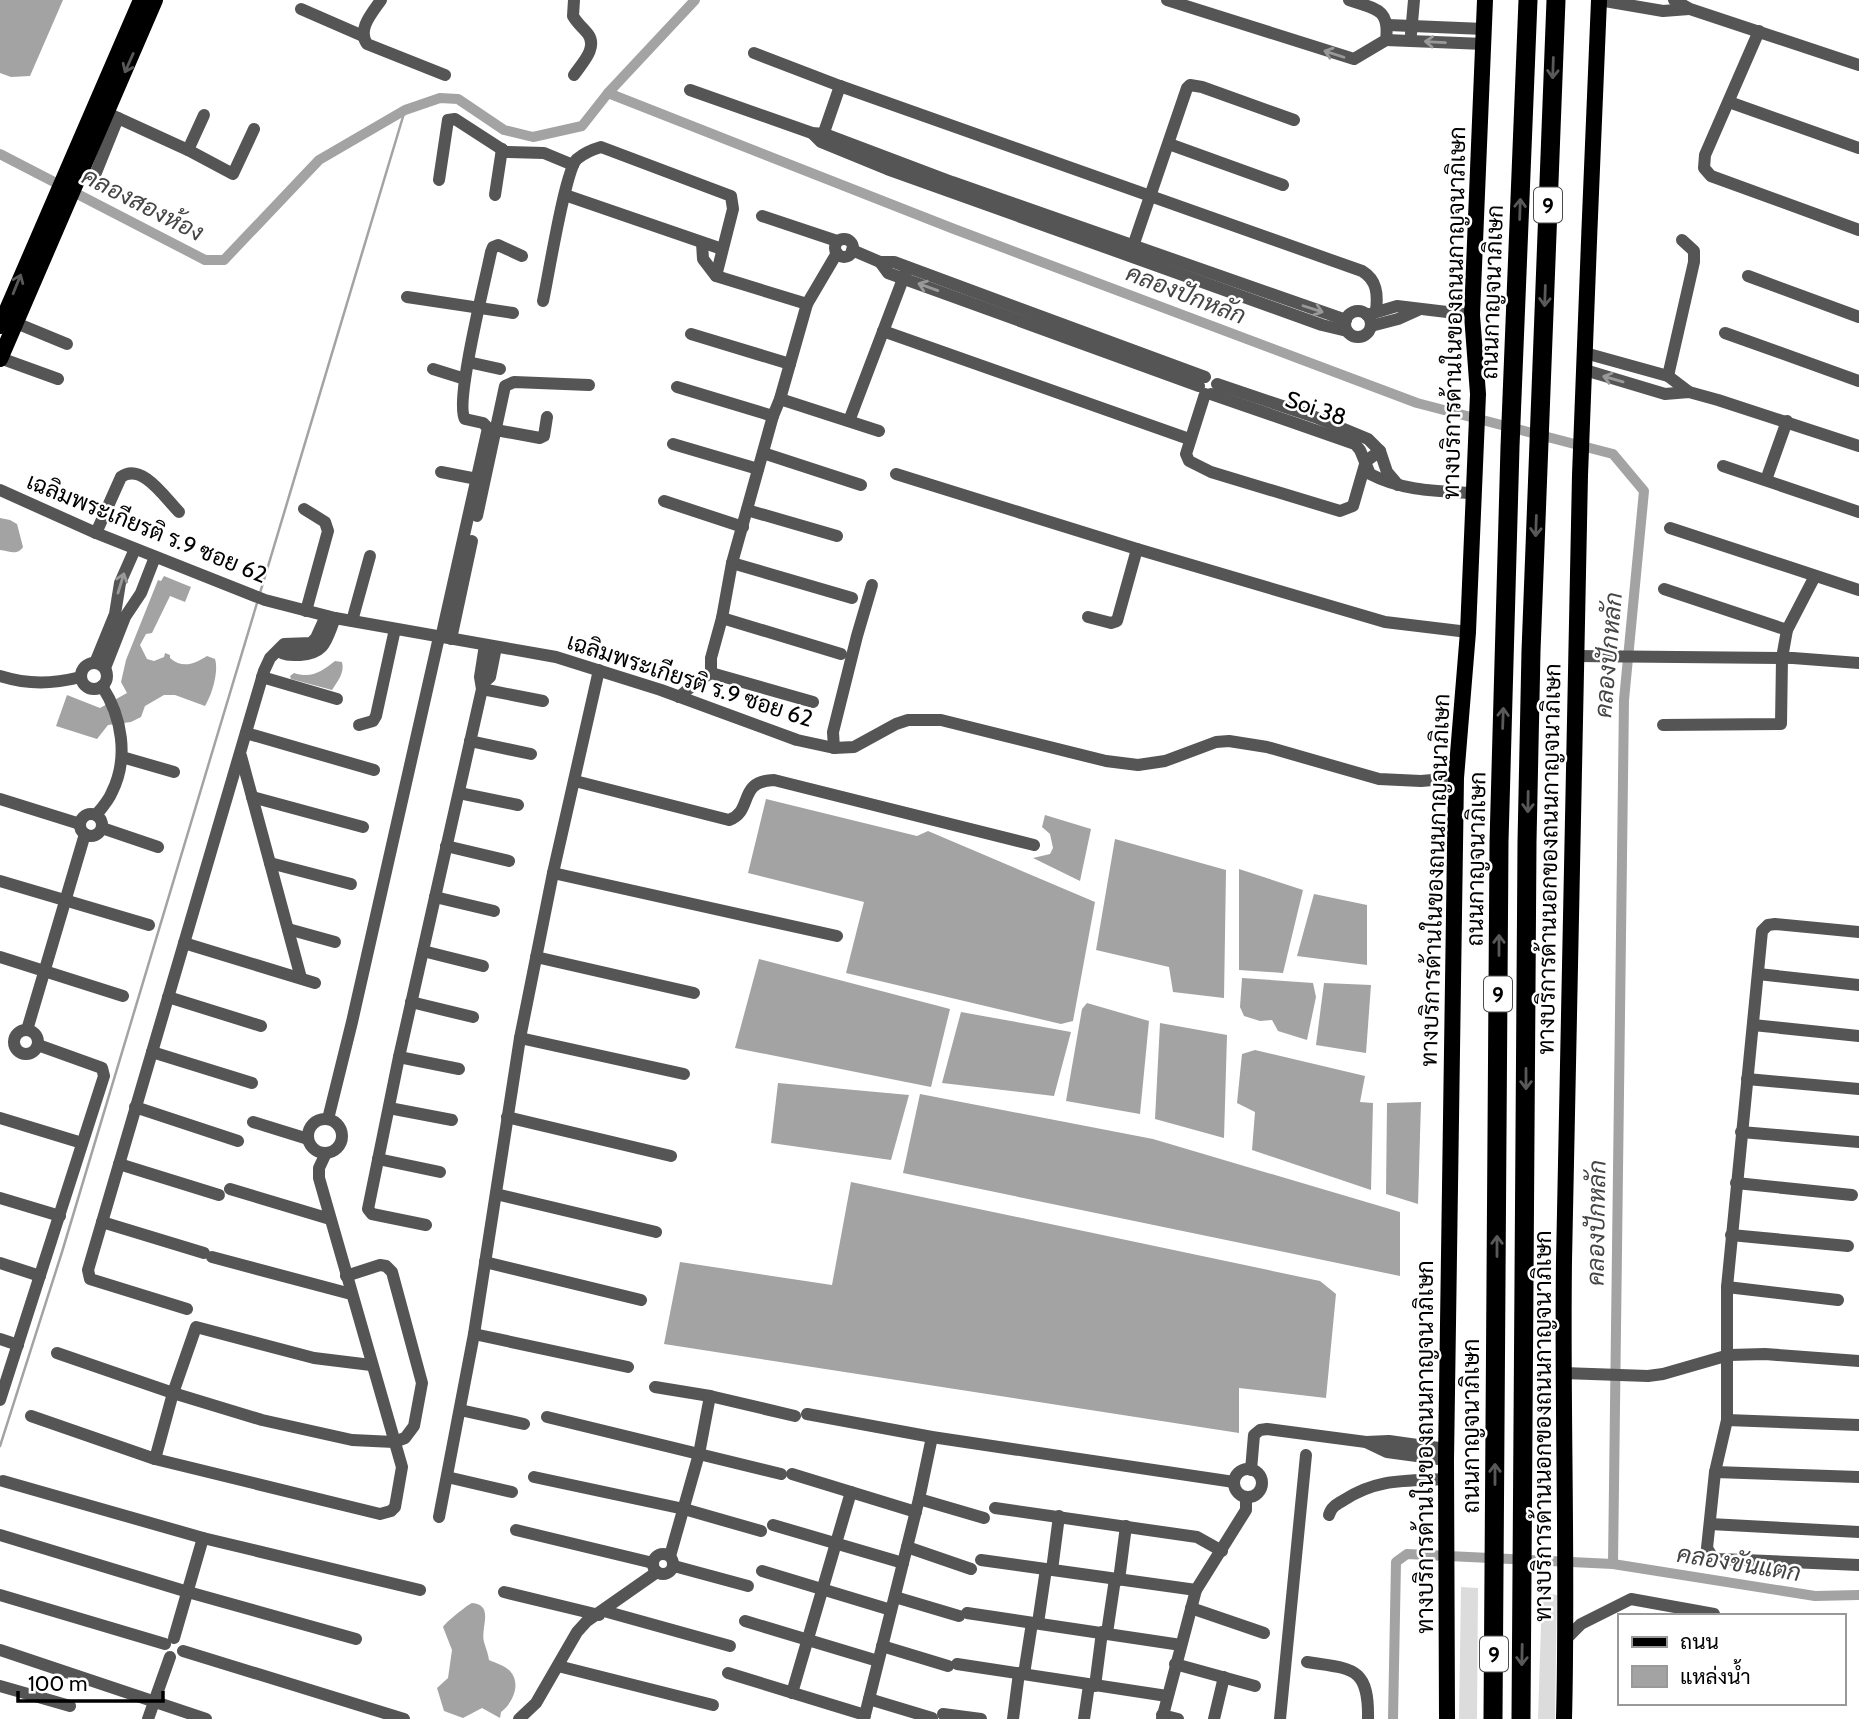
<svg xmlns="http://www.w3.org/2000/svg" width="1859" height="1719" viewBox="0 0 1859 1719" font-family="Cabin,Sarabun,sans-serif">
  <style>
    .green { fill: #dcdcdc }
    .water { fill: #a3a3a3 }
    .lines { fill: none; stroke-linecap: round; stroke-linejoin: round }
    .stream { stroke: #a3a3a3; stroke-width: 2.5 }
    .canal { stroke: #a3a3a3; stroke-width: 10 }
    .minor { stroke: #555; stroke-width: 12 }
    .major { stroke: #000; stroke-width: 16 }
    .highway { stroke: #000; stroke-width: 19 }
    .oneway { stroke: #999 }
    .oneway2 { stroke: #595959 }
    .labels { text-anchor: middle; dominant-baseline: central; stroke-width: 5; stroke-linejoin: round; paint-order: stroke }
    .shield { fill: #fff; stroke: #4c4c4c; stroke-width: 2 }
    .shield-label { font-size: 21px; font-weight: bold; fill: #000 }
    .street-label { font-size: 23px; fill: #000; stroke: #fff }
    .water-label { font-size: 24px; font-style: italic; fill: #444; stroke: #fff }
  </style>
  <rect width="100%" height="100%" fill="#fff"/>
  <g class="green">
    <path d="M1461,1587L1478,1588L1477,1719H1459Z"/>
    <path d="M1542,1593L1557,1595L1555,1719H1538Z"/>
  </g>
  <g class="water">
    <path d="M0,0H63L30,76L11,77L0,73Z"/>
    <path d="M0,518L10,520L17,524L23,547C17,556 9,551 0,550Z"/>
    <path d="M164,576L191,587L185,602L170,596L152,633L146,634L140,645L147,659L154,661L164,657L165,653L170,655V658C183,669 194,664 207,656L215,659C219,671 212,695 205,706L175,695H164L145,706L141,717L131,722L108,725L97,739L56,726L67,695L100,708L127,693L121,682L126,660L158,580L161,581Z"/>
    <path d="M335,661L342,662C345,673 337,682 332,690L291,679L290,676L294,673C312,679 322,671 335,661Z"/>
    <path d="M766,799L917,836L928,831L1095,902L1073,1021L1061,1024L846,973L864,902L748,873Z"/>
    <path d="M1045,815L1091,829L1080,881L1033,858L1050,854L1053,848L1050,834L1042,827Z"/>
    <path d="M1115,839L1226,870L1224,998L1173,992L1169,967L1096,950Z"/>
    <path d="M1239,869L1303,890L1283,973L1239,970Z"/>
    <path d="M1314,894L1367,905V965L1297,956Z"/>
    <path d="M759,959L950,1009L931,1087L735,1048Z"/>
    <path d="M1242,978L1313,983L1316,997L1307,1040L1278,1031L1272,1020L1260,1021L1244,1016L1240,1007Z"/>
    <path d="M1324,983L1371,985L1366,1053L1316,1045Z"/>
    <path d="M1087,1003L1149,1021L1140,1114L1066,1101L1082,1009Z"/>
    <path d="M961,1012L1071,1032L1054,1096L942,1083Z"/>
    <path d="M1160,1023L1227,1035L1224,1138L1155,1119Z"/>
    <path d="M1255,1050L1365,1076L1360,1102L1373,1103L1371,1190L1252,1150L1255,1112L1237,1103L1242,1054Z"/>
    <path d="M778,1083L909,1095L891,1160L771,1143Z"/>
    <path d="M920,1094L1153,1139L1400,1212V1276L903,1173Z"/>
    <path d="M1421,1102L1418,1204L1386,1194L1387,1103Z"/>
    <path d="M851,1182L1320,1281L1336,1294L1326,1398L1239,1388V1433L664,1344L680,1262L832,1285Z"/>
    <path d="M472,1603C495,1605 480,1628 484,1642C486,1649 488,1653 489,1660C496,1663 505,1666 510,1671C522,1684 512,1704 501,1712L500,1718L482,1708L463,1718L444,1711L437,1688L448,1678L452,1650L443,1627C445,1623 467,1605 472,1603Z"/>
  </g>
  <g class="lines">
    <g class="stream">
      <path d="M260,593L405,110"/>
      <path d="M0,1446L62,1252L257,603"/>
    </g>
    <g class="canal">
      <path d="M608,93L954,229L1417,403L1613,454L1644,491L1624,700L1613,1564"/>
      <path d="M0,154L205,260H224L319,160L405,110L440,98L458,99L504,130L533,137L582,126L608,93L695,0"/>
      <path d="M1393,1719L1396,1562L1407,1554L1613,1564L1815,1596L1859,1595"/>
    </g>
    <g class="minor">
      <path d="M381,0C372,13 357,29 367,44L445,75"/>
      <path d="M574,0L573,16C577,23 583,28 588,34C598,48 582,63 574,75"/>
      <path d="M1167,0L1354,59L1386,40C1390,8 1375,9 1349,0"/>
      <path d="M1599,0L1663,11L1689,9"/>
      <path d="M1674,0L1690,9L1859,65"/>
      <path d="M301,9L363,36"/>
      <path d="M1388,25L1484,29"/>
      <path d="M1759,31L1705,155L1704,168L1711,176L1859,230"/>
      <path d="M1411,34L1414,0"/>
      <path d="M1386,40L1484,44"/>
      <path d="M754,53L840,86L1362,271C1377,280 1378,294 1376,311"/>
      <path d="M690,90L812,133L825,134L952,182L1346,320"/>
      <path d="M1729,102L1859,148"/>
      <path d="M107,113L188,150L233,174L254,129"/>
      <path d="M812,133L821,142L887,169L1322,325L1347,331"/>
      <path d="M822,138L840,86"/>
      <path d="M1169,144L1283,185"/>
      <path d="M188,150L204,115"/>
      <path d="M95,175L118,118"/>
      <path d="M439,180L448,120L455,119L506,152L544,153L573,165"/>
      <path d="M495,195L502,149"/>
      <path d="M565,195L722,249"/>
      <path d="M762,216L837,241"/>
      <circle cx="844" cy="248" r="9"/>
      <path d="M702,243L703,259L716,276L807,304"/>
      <path d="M852,250L880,262H894L1205,377"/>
      <path d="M1131,252L1187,88L1190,85L1202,87L1294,120"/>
      <path d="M880,262L888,273L1199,386"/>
      <path d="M1748,276L1859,317"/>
      <path d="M407,297L513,313"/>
      <path d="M543,301C548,279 565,170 577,159C583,154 594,149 601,147L731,196L733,209L716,276"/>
      <circle cx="1358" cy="324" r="13"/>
      <path d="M1367,315L1397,306L1472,315"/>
      <path d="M16,323L67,344"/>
      <path d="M1371,326L1398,319L1418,310"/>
      <path d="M883,331L1189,439"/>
      <path d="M1725,333L1859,381"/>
      <path d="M691,334L790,364"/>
      <path d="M1585,353L1668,376L1689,392"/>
      <path d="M0,358L58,379"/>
      <path d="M468,362L500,369"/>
      <path d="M433,369L465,379"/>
      <path d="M1585,370L1665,394L1689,392L1718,400L1859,446"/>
      <path d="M1668,376L1694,262V251L1682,240"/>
      <path d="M1217,384L1315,417L1368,439L1380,451L1387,472L1398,485"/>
      <path d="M677,387L773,416"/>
      <path d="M1205,394L1186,454L1189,461L1211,472L1340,511L1353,506L1366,461L1380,451"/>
      <path d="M1211,394L1355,444L1360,450L1370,474C1402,491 1438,491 1473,493"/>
      <path d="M780,399L879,431"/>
      <path d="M849,421L906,271"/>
      <path d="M496,430L540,438L544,436L547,417"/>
      <path d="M673,444L758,469"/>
      <path d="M763,453L861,485"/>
      <path d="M1723,466L1859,512"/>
      <path d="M441,472L477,479"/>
      <path d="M896,474L1137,549L1385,622L1468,632"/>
      <path d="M1766,480L1787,421"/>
      <path d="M0,490L96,533L265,600L335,618L556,657L661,690L797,740L834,748L854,747L896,724L908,720H941L1106,761L1138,765L1165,761L1216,742L1229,741L1267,747L1379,779L1421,781L1456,778"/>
      <path d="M664,501L743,527"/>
      <path d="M304,509L325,522L328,531L306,611"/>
      <path d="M747,510L837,536"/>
      <path d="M477,516L505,386L514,382L589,385"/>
      <path d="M1670,528L1859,590"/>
      <path d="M96,533L121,477C142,462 165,498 179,512"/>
      <path d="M732,563L852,598"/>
      <path d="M1664,589L1787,630"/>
      <path d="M1088,617L1111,623L1117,621L1137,549"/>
      <path d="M722,618L841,654"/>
      <path d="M352,621L370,556"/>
      <path d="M441,638L488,428L483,423L465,419C454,403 486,278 491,252L493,247L498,245L522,256"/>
      <path d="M451,639L472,541"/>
      <path d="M278,651C286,656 291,655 300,655C326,653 326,640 335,618"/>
      <path d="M1575,656L1793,658L1859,663"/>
      <path d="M95,663L115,614L120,583L135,549"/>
      <circle cx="94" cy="676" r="13"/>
      <path d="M105,668L125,617L141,593L155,557"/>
      <path d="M0,676C29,685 52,684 81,677"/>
      <path d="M262,677L337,699"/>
      <path d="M482,684L490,677L496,647"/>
      <path d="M482,689L543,701"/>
      <path d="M679,697L699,680L711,673"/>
      <path d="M813,702L711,673V658L722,618L732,563L773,416L780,399L807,304L837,253"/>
      <path d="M359,725L373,721L376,716L395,629"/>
      <path d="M1663,725L1781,724L1782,658L1787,630L1815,576"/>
      <path d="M246,733L374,770"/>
      <path d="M470,741L531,754"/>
      <path d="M834,748L833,732L857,636L872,585"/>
      <path d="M241,756L301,978"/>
      <path d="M122,757L174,772"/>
      <path d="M575,781L729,820C754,811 737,781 774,780L1034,845"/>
      <path d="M459,793L518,805"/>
      <path d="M252,797L363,827"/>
      <path d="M0,799L80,824"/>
      <circle cx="91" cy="825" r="11"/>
      <path d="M96,815C102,808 109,800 112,792C129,758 122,717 102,686"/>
      <path d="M102,828L158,847"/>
      <path d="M446,846L509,861"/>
      <path d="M270,863L351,884"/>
      <path d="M553,873L837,936"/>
      <path d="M0,881L149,925"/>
      <path d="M435,897L494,911"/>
      <path d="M288,929L335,942"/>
      <path d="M1859,932L1775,924L1768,925L1762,931L1727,1287V1420L1715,1472L1707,1548L1713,1558L1719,1559L1859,1565"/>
      <path d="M184,943L315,983"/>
      <path d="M423,951L483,966"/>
      <path d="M0,957L123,996"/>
      <path d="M536,957L694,993"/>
      <path d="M1758,974L1859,985"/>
      <path d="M168,997L261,1026"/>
      <path d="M411,1002L473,1017"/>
      <path d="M1753,1025L1859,1036"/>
      <circle cx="26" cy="1042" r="12"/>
      <path d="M27,1030L85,834"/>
      <path d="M520,1038L684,1074"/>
      <path d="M152,1052L252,1083"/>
      <path d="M399,1057L459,1069"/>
      <path d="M1747,1079L1859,1089"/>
      <path d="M135,1107L238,1141"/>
      <path d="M389,1108L452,1120"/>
      <path d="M507,1117L671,1156"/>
      <path d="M0,1118L82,1143"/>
      <path d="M328,1119L352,1022L439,637"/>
      <circle cx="325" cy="1136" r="17"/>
      <path d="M253,1122L308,1139"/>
      <path d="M1741,1132L1859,1142"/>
      <path d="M378,1159L440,1172"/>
      <path d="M119,1164L219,1195"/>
      <path d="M1736,1183L1852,1195"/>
      <path d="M230,1189L330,1219"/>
      <path d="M496,1194L656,1232"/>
      <path d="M0,1198L60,1216"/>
      <path d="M102,1222L204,1253"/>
      <path d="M426,1225L372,1214L368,1209L399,1057L482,689L480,677L485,645"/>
      <path d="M1731,1235L1848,1246"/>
      <path d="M212,1257L351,1294"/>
      <path d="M485,1262L641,1300"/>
      <path d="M0,1263L40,1276"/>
      <path d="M1727,1287L1838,1300"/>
      <path d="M187,1309L90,1279L88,1270L264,671L270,658L284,644L311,643L316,638L326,616"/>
      <path d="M474,1334L628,1367"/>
      <path d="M0,1339L18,1345"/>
      <path d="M57,1353L173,1393L262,1420L352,1440L394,1442L405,1438L414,1426L422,1383L392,1272L386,1266L380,1265L346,1276"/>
      <path d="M1563,1373L1648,1376L1663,1374L1729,1355L1765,1354L1859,1361"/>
      <path d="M655,1387L710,1396L795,1416"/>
      <path d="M0,1400L104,1076L102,1068L38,1045"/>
      <path d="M460,1410L524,1424"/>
      <path d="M807,1414L932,1437L1234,1482"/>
      <path d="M31,1416L155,1459L380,1514L391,1511L395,1507L402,1467L319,1178V1168L326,1153"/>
      <path d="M547,1417L781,1474"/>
      <path d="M1727,1420L1859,1425"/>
      <path d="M1366,1442L1387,1452L1446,1460"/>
      <path d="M155,1459L173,1393L196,1327L314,1358L371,1365"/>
      <circle cx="1248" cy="1483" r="14"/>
      <path d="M1251,1470L1254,1435L1260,1430L1267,1429L1366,1442L1389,1441L1446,1449"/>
      <path d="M1715,1472L1859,1477"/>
      <path d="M792,1474L916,1512"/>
      <path d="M447,1477L512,1492"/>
      <path d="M534,1477L684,1509L761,1531"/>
      <path d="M3,1481L203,1538L420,1590"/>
      <path d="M919,1499L984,1518"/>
      <path d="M995,1508L1197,1537L1222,1551"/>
      <path d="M1329,1515C1331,1507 1337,1504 1344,1500C1377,1478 1407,1481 1446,1479"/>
      <path d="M439,1517L474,1334L520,1038L553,873L599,670"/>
      <path d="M1710,1524L1859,1532"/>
      <path d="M773,1525L903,1563"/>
      <path d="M516,1530L653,1563"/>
      <path d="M0,1535L188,1592L356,1639"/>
      <path d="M907,1547L971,1569"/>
      <circle cx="663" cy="1564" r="10"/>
      <path d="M670,1556L699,1454L710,1396"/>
      <path d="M981,1560L1196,1590"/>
      <path d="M674,1566L748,1586"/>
      <path d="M1052,1570L1059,1516"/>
      <path d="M762,1571L891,1610"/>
      <path d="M1119,1580L1126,1526"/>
      <path d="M504,1592L599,1615"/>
      <path d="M0,1595L165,1644"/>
      <path d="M895,1597L959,1616"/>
      <path d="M1191,1608L1264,1633"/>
      <path d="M604,1611L730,1646"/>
      <path d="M967,1613L1181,1645"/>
      <path d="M745,1621L878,1661"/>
      <path d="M1038,1623L1046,1569"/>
      <path d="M1107,1633L1115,1579"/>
      <path d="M174,1638L203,1538"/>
      <path d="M1566,1639L1581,1624L1631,1599L1714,1614"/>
      <path d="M882,1646L948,1666"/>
      <path d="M0,1650L206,1719"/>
      <path d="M183,1651L404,1719"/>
      <path d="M1307,1662C1352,1669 1369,1666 1368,1719"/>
      <path d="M957,1664L1167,1696"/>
      <path d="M1175,1664L1255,1686"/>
      <path d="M558,1666L713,1705"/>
      <path d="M728,1673L865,1715"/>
      <path d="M1024,1674L1032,1623"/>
      <path d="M0,1686L70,1706"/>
      <path d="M1095,1686L1102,1632"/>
      <path d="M792,1693L851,1492"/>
      <path d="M869,1699L932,1718"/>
      <path d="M943,1714L981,1719"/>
      <path d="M1162,1715L1178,1719"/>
      <path d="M148,1719L170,1657"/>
      <path d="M519,1719L536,1703L577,1632L587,1621L657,1572"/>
      <path d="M864,1719L919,1499L932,1437"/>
      <path d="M1013,1719L1019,1673"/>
      <path d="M1084,1719L1089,1685"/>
      <path d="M1162,1719L1196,1590L1246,1510V1497"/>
      <path d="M1214,1719L1224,1677"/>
      <path d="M1280,1719L1306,1455"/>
    </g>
    <g class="major">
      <path d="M0,326L141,0"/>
      <path d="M0,359L155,0"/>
      <path d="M1447,1719L1446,1460L1456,778L1468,632L1478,394L1472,315L1485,0"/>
      <path d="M1564,1719C1568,1566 1562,1414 1564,1261C1567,999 1573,737 1580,475C1585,317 1593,158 1599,0"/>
    </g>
    <g class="highway">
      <path d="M1493,1719L1499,842L1510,447L1528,0"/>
      <path d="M1521,1719L1527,842L1531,651L1556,0"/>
    </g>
  </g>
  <defs><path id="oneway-shaft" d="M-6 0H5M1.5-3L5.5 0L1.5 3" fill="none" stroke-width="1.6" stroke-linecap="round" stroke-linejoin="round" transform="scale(1.75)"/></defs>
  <g class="oneway">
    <use href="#oneway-shaft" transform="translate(1435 42) rotate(-177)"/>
    <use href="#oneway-shaft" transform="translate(1334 54) rotate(-162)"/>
    <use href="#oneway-shaft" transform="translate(928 287) rotate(-160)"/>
    <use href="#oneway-shaft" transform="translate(1313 309) rotate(18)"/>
    <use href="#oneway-shaft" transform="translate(1613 379) rotate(-164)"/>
    <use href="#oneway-shaft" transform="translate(121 583) rotate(-73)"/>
  </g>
  <g class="oneway2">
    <use href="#oneway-shaft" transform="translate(129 63) rotate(114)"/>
    <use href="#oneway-shaft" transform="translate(1553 68) rotate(92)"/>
    <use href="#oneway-shaft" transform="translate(1520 209) rotate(-88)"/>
    <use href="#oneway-shaft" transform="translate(17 284) rotate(-68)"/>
    <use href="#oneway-shaft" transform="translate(1545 296) rotate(92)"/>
    <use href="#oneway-shaft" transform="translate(1536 526) rotate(92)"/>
    <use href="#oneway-shaft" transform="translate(1503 718) rotate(-88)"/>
    <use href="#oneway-shaft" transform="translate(1528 802) rotate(91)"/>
    <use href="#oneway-shaft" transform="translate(1499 945) rotate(-90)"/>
    <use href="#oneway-shaft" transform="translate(1526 1079) rotate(90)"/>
    <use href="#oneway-shaft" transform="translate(1497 1246) rotate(-90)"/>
    <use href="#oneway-shaft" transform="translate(1495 1474) rotate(-90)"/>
    <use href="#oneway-shaft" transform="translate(1522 1655) rotate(91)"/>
  </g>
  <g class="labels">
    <g class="shield">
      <rect x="1534" y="187.5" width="28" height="35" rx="5"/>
      <rect x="1484" y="976.5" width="28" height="35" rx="5"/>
      <rect x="1480" y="1636.5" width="28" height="35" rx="5"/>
    </g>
    <g class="shield-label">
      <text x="1548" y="205">9</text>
      <text x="1498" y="994">9</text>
      <text x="1494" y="1654">9</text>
    </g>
    <g class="street-label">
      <text transform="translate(1492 292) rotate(-88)">ถนนกาญจนาภิเษก</text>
      <text transform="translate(1454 313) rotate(-89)">ทางบริการด้านในของถนนกาญจนาภิเษก</text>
      <text transform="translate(1316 408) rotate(19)">Soi 38</text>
      <text transform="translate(147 528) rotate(22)">เฉลิมพระเกียรติ ร.9 ซอย 62</text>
      <text transform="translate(690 680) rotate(18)">เฉลิมพระเกียรติ ร.9 ซอย 62</text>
      <text transform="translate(1476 859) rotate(-89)">ถนนกาญจนาภิเษก</text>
      <text transform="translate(1549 859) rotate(-89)">ทางบริการด้านนอกของถนนกาญจนาภิเษก</text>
      <text transform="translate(1435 880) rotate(-88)">ทางบริการด้านในของถนนกาญจนาภิเษก</text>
      <text transform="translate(1471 1426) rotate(-90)">ถนนกาญจนาภิเษก</text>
      <text transform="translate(1543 1426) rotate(-90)">ทางบริการด้านนอกของถนนกาญจนาภิเษก</text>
      <text transform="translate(1425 1447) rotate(-90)">ทางบริการด้านในของถนนกาญจนาภิเษก</text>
    </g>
    <g class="water-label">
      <text transform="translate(143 204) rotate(27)">คลองสองห้อง</text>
      <text transform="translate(1186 294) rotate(21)">คลองปักหลัก</text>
      <text transform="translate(1608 655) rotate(-85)">คลองปักหลัก</text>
      <text transform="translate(1596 1223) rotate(-89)">คลองปักหลัก</text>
      <text transform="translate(1739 1563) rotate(9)">คลองขันแตก</text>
    </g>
  </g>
  <rect x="1618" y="1614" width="228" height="91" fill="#ffffff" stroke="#999999" stroke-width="2"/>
  <rect x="1632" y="1637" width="35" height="10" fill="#000000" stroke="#999999" stroke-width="2"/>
  <text x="1680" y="1649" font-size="21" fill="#000000">ถนน</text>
  <rect x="1632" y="1666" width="35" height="21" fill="#a3a3a3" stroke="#999999" stroke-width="2"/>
  <text x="1680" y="1684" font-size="21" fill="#000000">แหล่งน้ำ</text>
  <path d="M18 1691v10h145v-10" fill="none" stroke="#000000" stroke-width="3.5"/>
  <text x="28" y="1691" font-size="21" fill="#000000" stroke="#ffffff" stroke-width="5" paint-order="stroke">100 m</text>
</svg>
